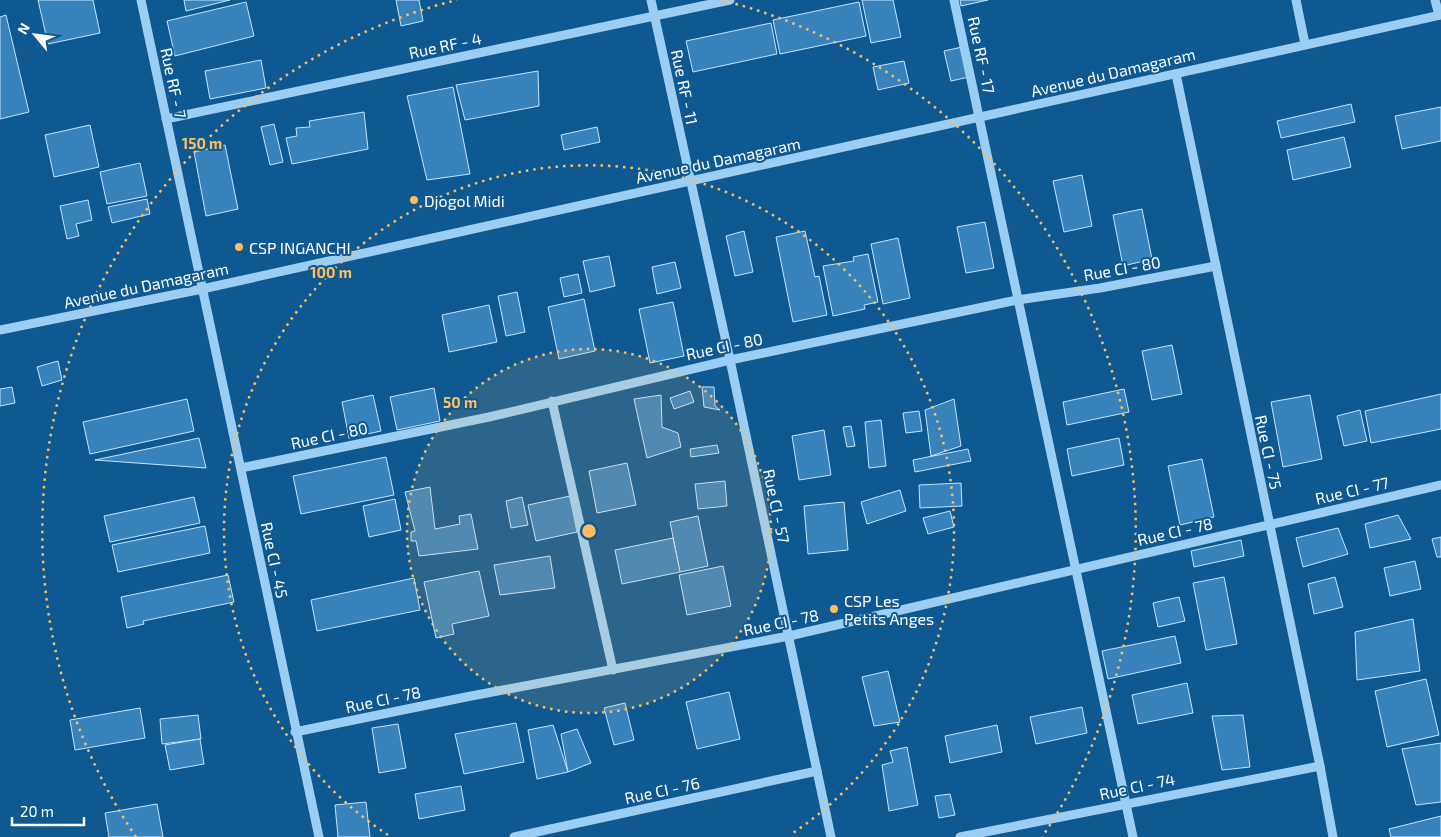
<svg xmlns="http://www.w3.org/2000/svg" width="1441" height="837" viewBox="0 0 1441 837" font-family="'Exo 2',sans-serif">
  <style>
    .building { fill: #3883bc; stroke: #c4e5fe }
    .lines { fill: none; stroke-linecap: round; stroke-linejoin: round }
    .minor { stroke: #9ccef4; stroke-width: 9 }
    .ring { fill: none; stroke: #ffbd5e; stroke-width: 2.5; stroke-dasharray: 2.5 5 }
    .poi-dot { fill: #ffbd5e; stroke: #0f5993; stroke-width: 2 }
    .labels { text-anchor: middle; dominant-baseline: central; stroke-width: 4; stroke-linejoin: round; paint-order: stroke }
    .street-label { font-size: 16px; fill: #fff; stroke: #0f5993 }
    .poi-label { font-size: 16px; fill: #fff; stroke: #0f5993; text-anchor: start }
    .centre { fill: #ffbd5e; stroke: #0f5993; stroke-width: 2.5 }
    .ring-label { font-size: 15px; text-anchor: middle; font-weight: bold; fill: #ffbd5e; stroke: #0f5993; stroke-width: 4; stroke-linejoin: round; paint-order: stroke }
  </style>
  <rect width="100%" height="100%" fill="#0f5993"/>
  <g class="building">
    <path d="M38,0H93L100,33L48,44Z"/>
    <path d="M184,0H230L186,11Z"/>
    <path d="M396,0H419L423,21L401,26Z"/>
    <path d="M862,0H893L901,37L871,43Z"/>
    <path d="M960,0H988L961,6Z"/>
    <path d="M246,2L254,36L175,56L167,21Z"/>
    <path d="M859,2L866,36L780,54L773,20Z"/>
    <path d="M6,15L29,112L0,119V17Z"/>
    <path d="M771,23L777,54L693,72L686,41Z"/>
    <path d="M962,47L969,77L951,81L944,51Z"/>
    <path d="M261,60L266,88L210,99L205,71Z"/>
    <path d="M904,61L909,83L878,90L873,67Z"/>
    <path d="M538,71L539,106L465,120L456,85Z"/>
    <path d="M453,87L470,174L427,180L407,96Z"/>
    <path d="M1351,104L1355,122L1281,138L1277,121Z"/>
    <path d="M1441,107V141L1402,149L1395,116Z"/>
    <path d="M364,112L368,149L292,164L286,138L297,136L296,128L310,127L309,121Z"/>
    <path d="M274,124L283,162L270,165L261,127Z"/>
    <path d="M90,125L99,167L54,177L45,135Z"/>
    <path d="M597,127L600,142L564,150L561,135Z"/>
    <path d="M1344,137L1351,167L1293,180L1287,150Z"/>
    <path d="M225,145L238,209L206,216L194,152Z"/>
    <path d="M140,163L147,196L107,204L100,172Z"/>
    <path d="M1082,175L1092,226L1064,232L1053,181Z"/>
    <path d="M147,199L150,214L112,223L108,207Z"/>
    <path d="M88,200L92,220L76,224L79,236L67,239L60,206Z"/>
    <path d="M1142,209L1152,259L1123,266L1113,215Z"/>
    <path d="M985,222L994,268L966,273L957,227Z"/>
    <path d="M744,231L753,272L735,276L726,236Z"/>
    <path d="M805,231L815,277L819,276L827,315L793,322L776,237Z"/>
    <path d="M898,238L910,298L883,304L871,244Z"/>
    <path d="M868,254L878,302L864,305L865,309L833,316L823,266L854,261L853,257Z"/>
    <path d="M609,256L615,286L590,292L583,261Z"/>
    <path d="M675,262L681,288L657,294L652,267Z"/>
    <path d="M578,274L582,293L564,297L560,278Z"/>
    <path d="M517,292L525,332L506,336L498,296Z"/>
    <path d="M584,299L595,351L559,359L548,307Z"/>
    <path d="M673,302L684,356L650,363L639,309Z"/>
    <path d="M489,305L497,342L449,352L442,315Z"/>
    <path d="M1172,345L1182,394L1152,400L1142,351Z"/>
    <path d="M58,361L62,380L42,386L37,367Z"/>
    <path d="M12,387L15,403L0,406V389Z"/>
    <path d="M702,387H714L715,406L720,410L704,407Z"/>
    <path d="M434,388L440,421L397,430L390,397Z"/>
    <path d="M1124,389L1129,412L1067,425L1063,402Z"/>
    <path d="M690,391L694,402L674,409L670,398Z"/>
    <path d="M1441,394V429L1371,443L1365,411Z"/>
    <path d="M373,395L381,431L349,438L342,402Z"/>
    <path d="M661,395L662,427L678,433L681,447L647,458L634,399Z"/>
    <path d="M1310,395L1322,459L1283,467L1271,402Z"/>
    <path d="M187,399L194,431L90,454L83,422Z"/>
    <path d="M954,399L961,446L931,456L925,410Z"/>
    <path d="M1360,410L1367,441L1344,446L1337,416Z"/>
    <path d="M919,411L922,431L906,433L903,413Z"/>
    <path d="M881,420L886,466L869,468L865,422Z"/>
    <path d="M851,426L855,446L847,447L843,427Z"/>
    <path d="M824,430L831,475L799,480L792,436Z"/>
    <path d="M199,438L206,468L95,460Z"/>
    <path d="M1119,438L1124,465L1072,476L1067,449Z"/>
    <path d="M717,445L719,453L691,457L690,449Z"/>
    <path d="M968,449L971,461L915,472L913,460Z"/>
    <path d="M386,457L394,495L301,514L293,476Z"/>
    <path d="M1202,459L1214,517L1180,525L1168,466Z"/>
    <path d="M627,463L636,505L597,513L589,471Z"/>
    <path d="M725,481L727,506L698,509L695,484Z"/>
    <path d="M961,483L962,506L920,508L919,485Z"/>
    <path d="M430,487L435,529L460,524L459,516L471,514L478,549L419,556L416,541H411V532L415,531L405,492Z"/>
    <path d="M900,490L906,511L867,524L861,502Z"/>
    <path d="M570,496L577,532L536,541L528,505Z"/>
    <path d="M194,497L200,523L110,542L104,516Z"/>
    <path d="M522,497L528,525L511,528L506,501Z"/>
    <path d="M395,499L401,530L369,537L363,506Z"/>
    <path d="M844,502L848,550L808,554L804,506Z"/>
    <path d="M950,511L954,527L928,534L923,518Z"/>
    <path d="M1398,515L1411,539L1370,548L1365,524Z"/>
    <path d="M698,516L708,566L680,572L670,522Z"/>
    <path d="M205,526L210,553L118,572L112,545Z"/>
    <path d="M1338,528L1348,554L1303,567L1296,538Z"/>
    <path d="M1441,537V557H1437L1432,539Z"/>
    <path d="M673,538L680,572L622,584L615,550Z"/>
    <path d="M1241,540L1244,556L1194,567L1191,551Z"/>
    <path d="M550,556L555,588L500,595L494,565Z"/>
    <path d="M1415,561L1421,589L1390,596L1384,568Z"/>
    <path d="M723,566L731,606L687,615L679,575Z"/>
    <path d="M479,571L489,616L452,624L454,634L436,638L424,582Z"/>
    <path d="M228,575L234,602L143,621L144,624L127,628L121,597Z"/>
    <path d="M1224,577L1237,644L1206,650L1193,583Z"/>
    <path d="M1335,577L1343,607L1314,614L1308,584Z"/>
    <path d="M414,578L420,610L317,631L311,600Z"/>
    <path d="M1179,597L1185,621L1158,627L1153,603Z"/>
    <path d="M1413,619L1420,671L1357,680L1355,632Z"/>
    <path d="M1175,636L1181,663L1108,679L1102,651Z"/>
    <path d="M888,671L900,722L874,726L862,677Z"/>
    <path d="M1426,679L1439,735L1387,747L1375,691Z"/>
    <path d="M1187,683L1193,713L1138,724L1132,695Z"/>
    <path d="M729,692L740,739L697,749L686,702Z"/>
    <path d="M625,703L634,740L614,745L604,708Z"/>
    <path d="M1082,707L1087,733L1036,744L1030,717Z"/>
    <path d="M140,708L145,738L75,750L70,720Z"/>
    <path d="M198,715L201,739L162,744L160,719Z"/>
    <path d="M1243,715L1250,767L1222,770L1212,716Z"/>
    <path d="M516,723L524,762L464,774L455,734Z"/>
    <path d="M398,724L406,768L379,773L372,728Z"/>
    <path d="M553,725L568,772L537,779L528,730Z"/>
    <path d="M997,725L1002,752L950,763L945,736Z"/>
    <path d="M577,729L591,763L568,772L561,734Z"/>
    <path d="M200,739L204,764L170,770L165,745Z"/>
    <path d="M1441,743V802L1416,805L1402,749Z"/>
    <path d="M907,747L918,805L889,811L882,765L893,762L890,751Z"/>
    <path d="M461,786L465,810L419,819L415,794Z"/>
    <path d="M950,794L955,815L939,818L935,796Z"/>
    <path d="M366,802L370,837H338L335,805Z"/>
    <path d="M157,804L163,837H109L105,813Z"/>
    <path d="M1441,816V837H1391L1389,829Z"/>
  </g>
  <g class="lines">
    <g class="minor">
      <path d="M141,0L319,837"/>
      <path d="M651,0L730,360L831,837"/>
      <path d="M954,0L1133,837"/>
      <path d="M1296,0L1305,44"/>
      <path d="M1435,0L1439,15"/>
      <path d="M1176,74L1320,766L1333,837"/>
      <path d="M166,119L730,0"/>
      <path d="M0,330L202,289L1441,15"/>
      <path d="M552,401L613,670"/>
      <path d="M241,468L489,417L730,360L1017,300L1100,288L1216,266"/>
      <path d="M295,732L466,697L789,636L1441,485"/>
      <path d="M514,837L817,771"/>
      <path d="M960,837L1320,766"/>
    </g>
  </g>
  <circle cx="589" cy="531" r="182" fill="#ffbd5e" fill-opacity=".12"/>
  <g class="ring">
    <circle cx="589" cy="531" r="182"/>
    <path d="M388 835A365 365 0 1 1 790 835"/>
    <path d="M136 837A547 547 0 0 1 457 0M721 0A547 547 0 0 1 1042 837"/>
  </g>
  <g class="poi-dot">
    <circle cx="414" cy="200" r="5"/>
    <circle cx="239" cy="247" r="5"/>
    <circle cx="834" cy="609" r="5"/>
  </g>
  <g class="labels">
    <g class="street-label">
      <text transform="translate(445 45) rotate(-12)">Rue RF - 4</text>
      <text transform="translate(982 55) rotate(78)">Rue RF - 17</text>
      <text transform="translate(1113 72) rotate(-13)">Avenue du Damagaram</text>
      <text transform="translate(174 83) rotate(78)">Rue RF - 7</text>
      <text transform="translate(685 87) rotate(78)">Rue RF - 11</text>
      <text transform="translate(718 160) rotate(-12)">Avenue du Damagaram</text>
      <text transform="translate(1122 268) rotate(-10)">Rue CI - 80</text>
      <text transform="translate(146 285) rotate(-12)">Avenue du Damagaram</text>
      <text transform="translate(724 346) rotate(-12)">Rue CI - 80</text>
      <text transform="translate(329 435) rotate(-12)">Rue CI - 80</text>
      <text transform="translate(1269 452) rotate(78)">Rue CI - 75</text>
      <text transform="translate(1352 490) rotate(-13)">Rue CI - 77</text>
      <text transform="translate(777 506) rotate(78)">Rue CI - 57</text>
      <text transform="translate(1175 531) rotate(-13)">Rue CI - 78</text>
      <text transform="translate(275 560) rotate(78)">Rue CI - 45</text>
      <text transform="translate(781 622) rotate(-12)">Rue CI - 78</text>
      <text transform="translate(383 699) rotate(-12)">Rue CI - 78</text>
      <text transform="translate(1137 786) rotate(-12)">Rue CI - 74</text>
      <text transform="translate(662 790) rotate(-12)">Rue CI - 76</text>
    </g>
    <g class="poi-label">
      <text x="424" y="200">Djogol Midi</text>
      <text x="249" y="247">CSP INGANCHI</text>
      <text x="844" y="600">CSP Les<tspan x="844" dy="18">Petits Anges</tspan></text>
    </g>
  </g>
  <circle cx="589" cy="531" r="8" class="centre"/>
  <g class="ring-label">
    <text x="202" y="149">150 m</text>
    <text x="331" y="278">100 m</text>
    <text x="460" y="408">50 m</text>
  </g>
  <g transform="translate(35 35) rotate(299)" stroke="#0f5993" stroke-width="4" paint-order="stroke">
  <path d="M0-4L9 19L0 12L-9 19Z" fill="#ffffff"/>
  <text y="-8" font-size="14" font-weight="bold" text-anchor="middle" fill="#ffffff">N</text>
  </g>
  <path d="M12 817v8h72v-8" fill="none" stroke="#ffffff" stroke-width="2.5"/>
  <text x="20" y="817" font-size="15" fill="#ffffff" stroke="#0f5993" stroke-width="4" paint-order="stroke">20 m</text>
</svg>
